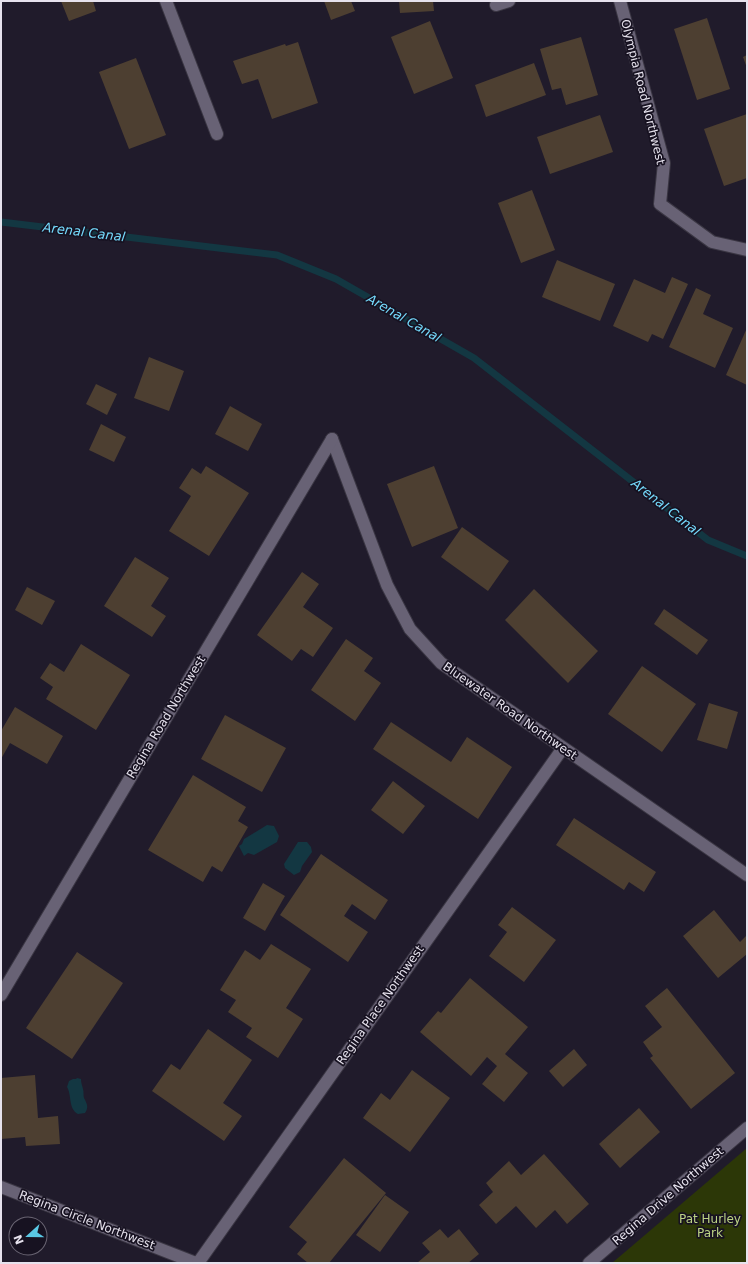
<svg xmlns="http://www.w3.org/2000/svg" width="748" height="1264" viewBox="0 0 748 1264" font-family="'DejaVu Sans',sans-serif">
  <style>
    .green { fill: #2c3707 }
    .water { fill: #133742 }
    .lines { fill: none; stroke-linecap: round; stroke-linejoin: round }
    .stream { stroke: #133742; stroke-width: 7 }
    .building { fill: #4d3f31 }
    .minor-casing { stroke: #3a3643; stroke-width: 14 }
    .minor { stroke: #686275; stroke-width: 12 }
    .labels { text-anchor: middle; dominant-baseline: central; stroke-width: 3.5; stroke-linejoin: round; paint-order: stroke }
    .street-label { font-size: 12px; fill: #e6e2ed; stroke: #171221 }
    .park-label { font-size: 12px; fill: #bcd384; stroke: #171221 }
    .water-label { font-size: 13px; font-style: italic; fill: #75dbfd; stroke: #171221 }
  </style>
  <rect width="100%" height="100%" fill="#201b2b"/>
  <path class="green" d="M747,1148V1263H612L625,1252Z"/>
  <g class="water">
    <path d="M267,825L274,826L279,836L277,842L254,855L248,853L244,856L239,846L242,844L244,839Z"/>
    <path d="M298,842H307L311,847L312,852L302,866L300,872L294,875L285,868L284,864Z"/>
    <path d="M77,1078L81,1079C81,1083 82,1085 83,1089C84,1092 83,1095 84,1098C87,1104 89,1107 85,1113L78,1114C68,1109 72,1095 67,1087L69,1081L73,1079H76Z"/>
  </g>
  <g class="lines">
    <path class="stream" d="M1,222L277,255L336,279L474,358L708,540L747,556"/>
  </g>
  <g class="building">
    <path d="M61,1H93L96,11L69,21Z"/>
    <path d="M324,1H351L355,11L331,20Z"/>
    <path d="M399,1H433L434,11L400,13Z"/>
    <path d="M707,18L730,89L697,100L674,29Z"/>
    <path d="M430,21L453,78L414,94L391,37Z"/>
    <path d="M581,37L598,95L566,105L561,88L552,90L540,49Z"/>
    <path d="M298,42L318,103L272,119L258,79L242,84L233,61L285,44L286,46Z"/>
    <path d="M747,55V68L743,57Z"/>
    <path d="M136,58L166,135L129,149L99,72Z"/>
    <path d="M534,63L546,95L486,117L475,85Z"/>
    <path d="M747,114V178L724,186L704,129Z"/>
    <path d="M600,115L613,152L550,174L537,137Z"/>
    <path d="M532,190L555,250L521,263L498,203Z"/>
    <path d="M557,260L615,284L600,321L542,297Z"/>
    <path d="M672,277L688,284L663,339L652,334L648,342L613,326L634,279L665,293Z"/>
    <path d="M696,288L711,295L703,314L733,328L715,368L669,347Z"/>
    <path d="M747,328V385L726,375Z"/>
    <path d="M149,357L184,371L169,411L134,398Z"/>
    <path d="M96,384L117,394L107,415L86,404Z"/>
    <path d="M230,406L262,424L248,451L215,434Z"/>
    <path d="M101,424L126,437L114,462L89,450Z"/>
    <path d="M206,466L249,493L209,556L169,531L191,496L179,488L192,468L201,474Z"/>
    <path d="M434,466L458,528L412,547L387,484Z"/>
    <path d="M462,527L509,561L488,591L441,557Z"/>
    <path d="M135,557L169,578L151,606L166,616L152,637L104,606Z"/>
    <path d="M302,572L319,584L303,607L333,628L313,657L301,649L292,661L257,635Z"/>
    <path d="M27,587L55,601L42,625L15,610Z"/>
    <path d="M534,589L598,651L568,683L505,620Z"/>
    <path d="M664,609L708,640L697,655L654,624Z"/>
    <path d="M346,639L373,658L364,671L381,683L355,721L311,690Z"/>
    <path d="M81,644L130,675L96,730L46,699L53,687L40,678L50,663L64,672Z"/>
    <path d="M642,666L696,704L662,752L608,714Z"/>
    <path d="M709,703L738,712L727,749L697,740Z"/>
    <path d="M15,707L63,736L47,764L10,743L1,759V731Z"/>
    <path d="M225,715L286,748L262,792L201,759Z"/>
    <path d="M391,722L451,762L467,737L512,767L478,819L373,749Z"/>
    <path d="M193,775L246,807L238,821L248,827L222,872L212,866L203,882L148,850Z"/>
    <path d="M393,781L425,806L403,834L371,810Z"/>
    <path d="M574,818L656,872L644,892L629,882L624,890L556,845Z"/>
    <path d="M321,854L388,900L375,920L352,904L344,916L368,932L348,962L280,915Z"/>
    <path d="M263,883L285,896L265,931L243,918Z"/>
    <path d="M512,907L556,940L524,982L489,956L507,932L498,925Z"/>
    <path d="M714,910L740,942L747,935V954L718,978L683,936Z"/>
    <path d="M271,944L311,969L286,1008L303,1019L278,1058L246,1037L252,1028L228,1012L236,1000L220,990L245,950L260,960Z"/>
    <path d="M77,952L123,983L72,1059L26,1028Z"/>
    <path d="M470,978L528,1027L505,1054L528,1073L504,1102L482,1084L497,1066L487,1057L471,1076L420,1032L438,1011L441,1013Z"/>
    <path d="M667,988L735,1073L691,1109L650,1058L653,1056L643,1042L662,1027L645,1006Z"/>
    <path d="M208,1029L252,1060L223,1103L242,1116L224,1141L152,1091L171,1064L180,1070Z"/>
    <path d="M574,1049L587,1065L563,1087L549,1071Z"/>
    <path d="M412,1070L450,1098L410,1152L363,1118L381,1093L390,1100Z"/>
    <path d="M35,1075L38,1118L58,1116L60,1144L26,1146L25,1137L1,1139V1078Z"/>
    <path d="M639,1108L660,1132L620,1168L599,1144Z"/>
    <path d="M544,1154L589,1204L567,1224L555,1210L536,1228L516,1206L496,1224L479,1205L493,1192L486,1183L509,1161L521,1175Z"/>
    <path d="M344,1158L386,1193L329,1263H308L297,1254L307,1242L289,1227Z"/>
    <path d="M385,1195L409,1212L380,1252L356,1235Z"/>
    <path d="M440,1229L448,1238L459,1229L479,1254L468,1263H417L430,1252L422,1243Z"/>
  </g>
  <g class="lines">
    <defs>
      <g id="minor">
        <path d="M166,1L217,134"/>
        <path d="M620,1L664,163L660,204L712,242L747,250"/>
        <path d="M496,5L509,1"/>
        <path d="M332,439L387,585L410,629L441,663L747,875"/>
        <path d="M1,995L332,439"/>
        <path d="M1,1187L196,1263"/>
        <path d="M198,1263L563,748"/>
        <path d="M589,1263L747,1128"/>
      </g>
    </defs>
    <use href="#minor" class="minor-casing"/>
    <use href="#minor" class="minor"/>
  </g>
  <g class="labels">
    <g class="street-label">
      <text transform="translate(643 92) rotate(76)">Olympia Road Northwest</text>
      <text transform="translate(510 711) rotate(35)">Bluewater Road Northwest</text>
      <text transform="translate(166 717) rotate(-59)">Regina Road Northwest</text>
      <text transform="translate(380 1005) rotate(-55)">Regina Place Northwest</text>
      <text transform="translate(668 1196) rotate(-41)">Regina Drive Northwest</text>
      <text transform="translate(87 1220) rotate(21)">Regina Circle Northwest</text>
    </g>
    <g class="park-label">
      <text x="710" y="1219">Pat Hurley<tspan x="710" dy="14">Park</tspan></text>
    </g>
    <g class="water-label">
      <text transform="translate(84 232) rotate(7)">Arenal Canal</text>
      <text transform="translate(404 318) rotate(30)">Arenal Canal</text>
      <text transform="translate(666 507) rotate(38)">Arenal Canal</text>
    </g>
  </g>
  <rect width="748" height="1264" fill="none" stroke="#e6e2ed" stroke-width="4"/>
  <g transform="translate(28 1236) rotate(249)"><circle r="19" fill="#171221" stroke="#6a6573"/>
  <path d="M0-3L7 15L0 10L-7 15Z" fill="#5ac8e5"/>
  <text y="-6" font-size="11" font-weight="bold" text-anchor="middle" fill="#e6e2ed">N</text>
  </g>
</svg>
